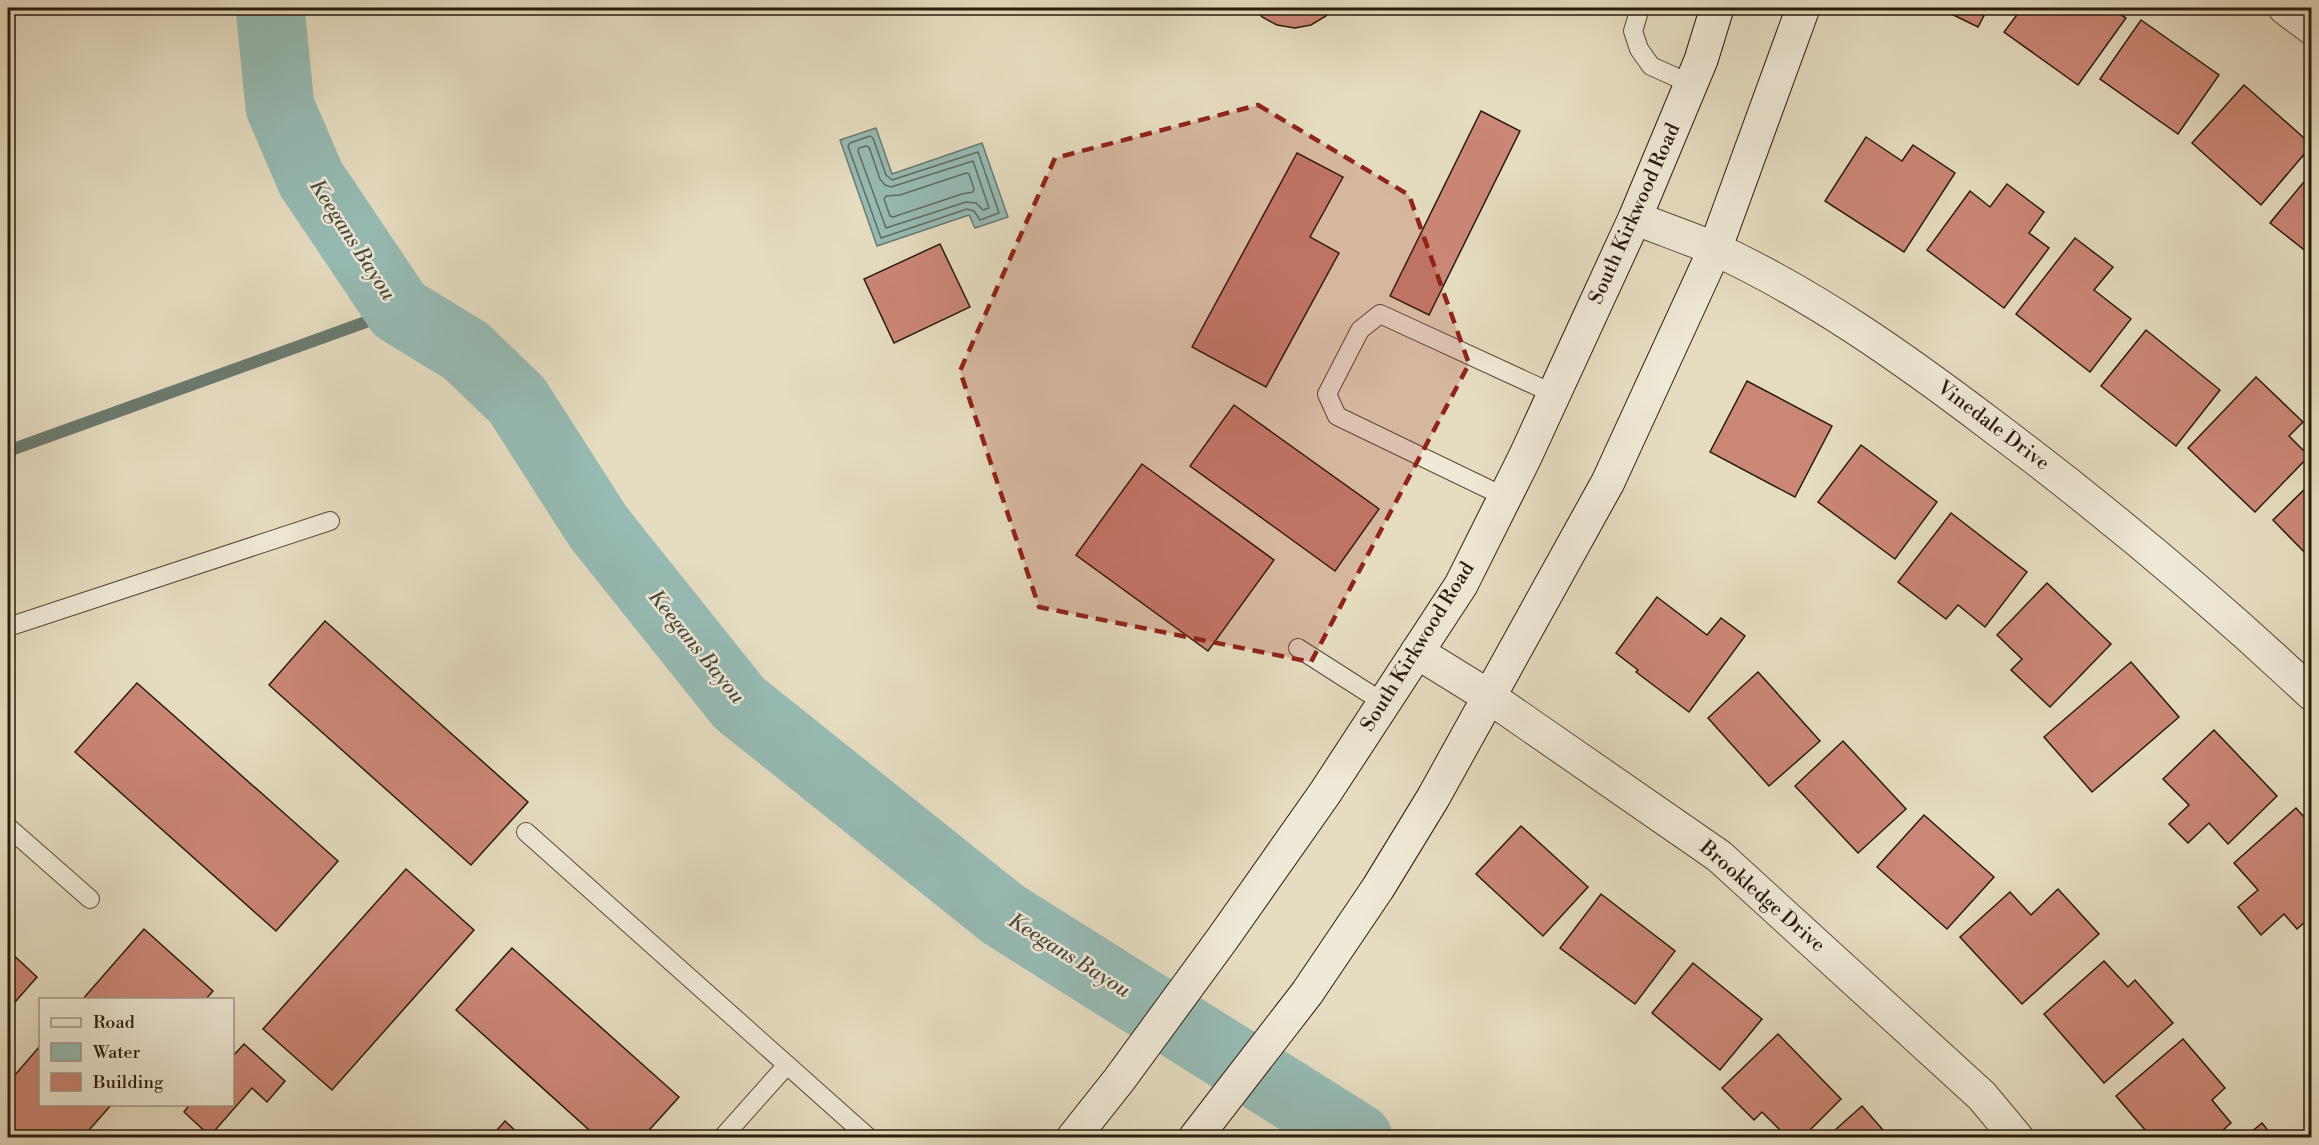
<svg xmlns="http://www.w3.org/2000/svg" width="2319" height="1145" viewBox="0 0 2319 1145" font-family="'Libre Bodoni',serif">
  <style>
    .water { fill: #96bbb4; stroke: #6a7b70; stroke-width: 1.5 }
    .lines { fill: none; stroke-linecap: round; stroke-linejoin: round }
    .shore { stroke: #606c60; stroke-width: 1.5 }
    .stream { stroke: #6a7b70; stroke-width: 12 }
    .river { stroke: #96bbb4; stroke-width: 69 }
    .building { fill: #cb8776; stroke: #291c0b; stroke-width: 1.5 }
    .service-casing { stroke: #584c38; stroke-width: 20 }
    .minor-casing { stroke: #584c38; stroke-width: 35 }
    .tertiary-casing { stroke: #584c38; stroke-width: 35 }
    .secondary-casing { stroke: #291c0b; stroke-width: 35 }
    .service { stroke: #efe9d7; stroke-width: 18 }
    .minor { stroke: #efe9d7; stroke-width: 33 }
    .tertiary { stroke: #efe9d7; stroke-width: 33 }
    .secondary { stroke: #efe9d7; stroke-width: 33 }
    .marked { fill: #8f2418; fill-opacity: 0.2; stroke: #8f2418; stroke-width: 4.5; stroke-dasharray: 12 8; stroke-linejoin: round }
    .labels { text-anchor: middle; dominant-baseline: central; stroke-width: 5; stroke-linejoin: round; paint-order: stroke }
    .street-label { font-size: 20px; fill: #291c0b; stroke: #efe9d7 }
    .water-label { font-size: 21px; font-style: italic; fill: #4a4c3e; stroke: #efe9d7 }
  </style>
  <rect width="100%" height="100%" fill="#e6ddc1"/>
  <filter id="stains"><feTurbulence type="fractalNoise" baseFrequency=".00333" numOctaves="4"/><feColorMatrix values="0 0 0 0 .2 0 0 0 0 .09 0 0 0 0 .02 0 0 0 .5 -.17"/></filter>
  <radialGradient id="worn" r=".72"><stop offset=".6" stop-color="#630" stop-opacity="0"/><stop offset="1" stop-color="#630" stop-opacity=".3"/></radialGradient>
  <path class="water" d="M876,128L892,174L982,143L1008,217L975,228L969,215L877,246L840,140Z"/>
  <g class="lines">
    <g class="shore">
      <path d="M870,136L873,138L886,175L892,180L978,152L999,213L980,220L974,211L967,209L881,238L848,146L850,143Z"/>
      <path d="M866,146L869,147L880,179L885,185L891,187L973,161L989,208L983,210L976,203L966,202L886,228L858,151L859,148Z"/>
      <path d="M966,173L969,174L974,189L973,192L962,194L893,217L890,216L884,199L886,196L900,195Z"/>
    </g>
    <path class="stream" d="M8,451L399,310"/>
    <path class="river" d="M270,8L280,107L311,179L399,310L466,351L517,400L599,528L739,703L1004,915L1358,1138"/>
  </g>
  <g class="building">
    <path d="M1254,8H1334L1326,16L1311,25L1295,28L1277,25L1262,17Z"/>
    <path d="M1939,8H1988L1978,27Z"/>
    <path d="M2022,8H2110L2126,18L2078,85L2004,32Z"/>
    <path d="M2141,20L2219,75L2178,134L2100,79Z"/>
    <path d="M2244,85L2312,145L2261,205L2192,143Z"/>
    <path d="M1481,111L1520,131L1429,315L1390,296Z"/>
    <path d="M1866,137L1902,161L1913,145L1955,173L1904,252L1825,201Z"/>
    <path d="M1297,153L1343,177L1310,237L1339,253L1266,387L1192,347Z"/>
    <path d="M2312,172V256L2270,223Z"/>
    <path d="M2007,184L2044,212L2029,233L2049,248L2004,308L1927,250L1970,191L1990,207Z"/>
    <path d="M2075,238L2113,267L2094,290L2131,319L2090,372L2016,314Z"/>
    <path d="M940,244L970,307L894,343L864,279Z"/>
    <path d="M2146,330L2220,390L2176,446L2101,386Z"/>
    <path d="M2256,377L2303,422L2289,436L2309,456L2255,512L2188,448Z"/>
    <path d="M1747,381L1832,426L1795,497L1710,452Z"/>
    <path d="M1234,405L1379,509L1335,571L1190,466Z"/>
    <path d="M1861,445L1937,502L1895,559L1818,502Z"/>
    <path d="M1142,464L1274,560L1208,651L1076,555Z"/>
    <path d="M2312,482V560L2273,520Z"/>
    <path d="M1951,513L2027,572L1985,627L1958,605L1946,619L1898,582Z"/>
    <path d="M2047,583L2111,644L2050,707L2011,670L2022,659L1997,635Z"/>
    <path d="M1657,597L1707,635L1721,618L1745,636L1689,712L1636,672L1638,670L1616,653Z"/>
    <path d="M325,621L528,802L471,865L269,685Z"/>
    <path d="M2131,662L2179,717L2092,792L2044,737Z"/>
    <path d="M1758,672L1820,741L1769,786L1708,718Z"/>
    <path d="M137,683L338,861L276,931L75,752Z"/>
    <path d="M2214,730L2277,796L2228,844L2209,823L2188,843L2169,824L2189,805L2163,779Z"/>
    <path d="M1843,741L1906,809L1858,853L1795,786Z"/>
    <path d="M2296,808L2312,826V916L2297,929L2284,914L2261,935L2238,907L2258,890L2234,863Z"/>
    <path d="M1924,815L1994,877L1947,929L1877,867Z"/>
    <path d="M1521,826L1588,887L1543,936L1476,874Z"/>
    <path d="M406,869L474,930L332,1090L263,1029Z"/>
    <path d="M2058,889L2099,934L2022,1004L1960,937L2010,892L2031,915Z"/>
    <path d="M1601,894L1675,951L1635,1004L1560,948Z"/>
    <path d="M144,929L213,991L205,1000H82Z"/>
    <path d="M512,948L679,1097L642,1138H598L456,1010Z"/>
    <path d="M8,950L37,977L8,1010Z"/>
    <path d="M2104,961L2128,987L2135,980L2173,1023L2104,1083L2044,1014Z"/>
    <path d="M1693,963L1762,1019L1720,1070L1652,1013Z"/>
    <path d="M1778,1034L1841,1099L1802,1138H1788L1762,1112L1754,1120L1722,1088Z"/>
    <path d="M2183,1039L2225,1088L2212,1100L2231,1123L2214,1138H2152L2116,1096Z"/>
    <path d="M244,1044L285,1081L267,1102L252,1088L210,1136L184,1112L190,1104H232V1057Z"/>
    <path d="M40,1046V1104H112L82,1138H8V1083Z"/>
    <path d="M1862,1106L1890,1138H1826Z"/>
    <path d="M505,1121L523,1138H490Z"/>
    <path d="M2262,1123L2274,1138H2244Z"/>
  </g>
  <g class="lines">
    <defs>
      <g id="service">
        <path d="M1640,8L1633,31L1639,49L1651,66L1691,84"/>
        <path d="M1505,497L1337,416L1327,394L1360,330L1380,314L1554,394"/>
        <path d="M8,627L330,521"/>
        <path d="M1298,648L1384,703"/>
        <path d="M8,827L90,899"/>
        <path d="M526,832L869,1138"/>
        <path d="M722,1138L787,1065"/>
      </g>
      <g id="minor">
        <path d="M2285,8L2312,28"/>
        <path d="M1635,218C1662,229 1689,238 1715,249C1814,295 1903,358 1990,424C2102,508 2210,598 2312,694"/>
      </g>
      <path id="tertiary" d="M1417,652L1488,696L1719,856L1982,1096L2017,1138"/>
      <g id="secondary">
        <path d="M1073,1138L1119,1080L1223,938L1325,793L1461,585L1525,457L1635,218L1701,60L1717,8"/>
        <path d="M1195,1138L1307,993L1378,888L1433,798L1608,482L1715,249L1803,8"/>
      </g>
    </defs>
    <use href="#service" class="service-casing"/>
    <use href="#minor" class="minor-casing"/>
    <use href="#tertiary" class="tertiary-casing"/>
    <use href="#secondary" class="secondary-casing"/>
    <use href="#service" class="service"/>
    <use href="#minor" class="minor"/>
    <use href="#tertiary" class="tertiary"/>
    <use href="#secondary" class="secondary"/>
  </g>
  <path class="marked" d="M1258,105L1409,195L1469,364L1311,662L1039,607L960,371L1055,158Z"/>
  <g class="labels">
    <g class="street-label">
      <text transform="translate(1635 214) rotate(-66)">South Kirkwood Road</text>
      <text transform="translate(1993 426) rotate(37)">Vinedale Drive</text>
      <text transform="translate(1418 647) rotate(-58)">South Kirkwood Road</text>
      <text transform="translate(1762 897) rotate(41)">Brookledge Drive</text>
    </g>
    <g class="water-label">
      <text transform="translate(352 240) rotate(57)">Keegans Bayou</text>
      <text transform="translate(696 647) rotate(51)">Keegans Bayou</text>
      <text transform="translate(1069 956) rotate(32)">Keegans Bayou</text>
    </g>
  </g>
  <rect width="2319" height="1145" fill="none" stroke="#e6ddc1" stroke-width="30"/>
  <rect x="9" y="9" width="2301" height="1127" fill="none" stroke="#291c0b" stroke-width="3"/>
  <rect x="15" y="15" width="2289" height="1115" fill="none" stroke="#291c0b" stroke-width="1.5"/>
  <rect x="39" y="998" width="195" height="108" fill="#efe9d7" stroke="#a09785" stroke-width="1.5"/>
  <rect x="51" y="1018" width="30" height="9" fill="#efe9d7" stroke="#a09785" stroke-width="1.5"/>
  <text x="93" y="1028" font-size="18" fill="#291c0b">Road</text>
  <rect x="51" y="1043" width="30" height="18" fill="#96bbb4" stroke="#a09785" stroke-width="1.5"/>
  <text x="93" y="1058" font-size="18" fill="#291c0b">Water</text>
  <rect x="51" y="1073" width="30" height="18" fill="#cb8776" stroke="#a09785" stroke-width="1.5"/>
  <text x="93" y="1088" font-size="18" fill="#291c0b">Building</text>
  <rect width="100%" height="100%" filter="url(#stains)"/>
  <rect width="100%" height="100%" fill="url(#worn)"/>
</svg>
